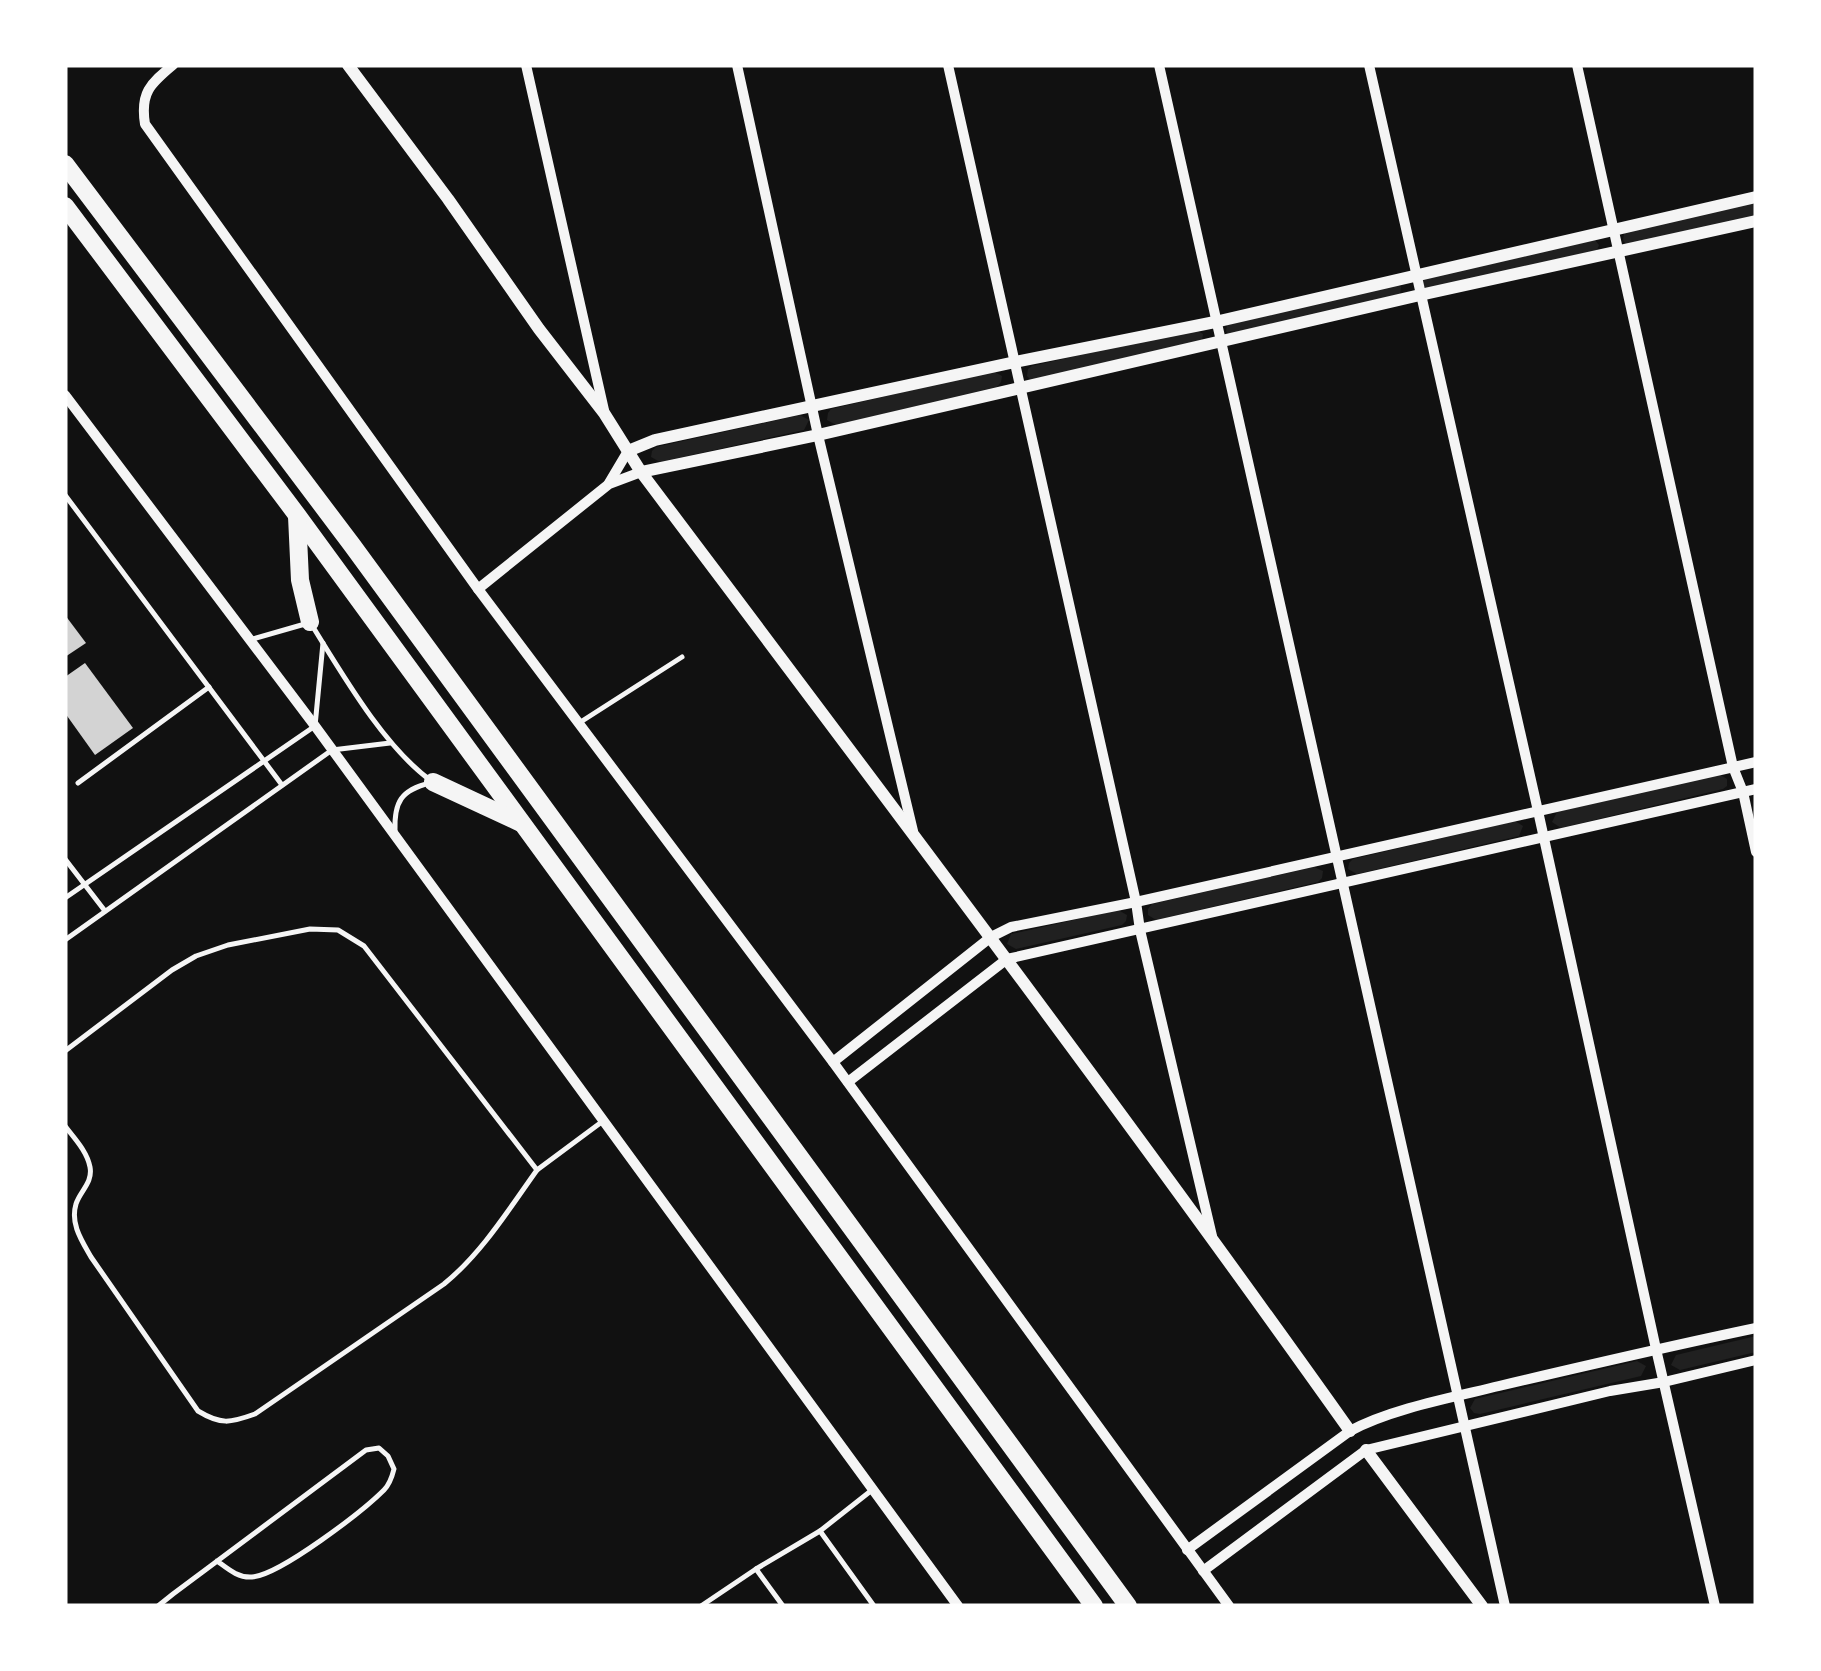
<svg xmlns="http://www.w3.org/2000/svg" width="1821" height="1671" viewBox="0 0 1821 1671" font-family="'Sofia Sans Condensed',sans-serif">
  <style>
    .green { fill: #202020 }
    .building { fill: #d3d3d3 }
    .lines { fill: none; stroke-linecap: round; stroke-linejoin: round }
    .service { stroke: #f5f5f5; stroke-width: 5 }
    .minor { stroke: #f5f5f5; stroke-width: 10 }
    .tertiary { stroke: #f5f5f5; stroke-width: 12 }
    .motorway { stroke: #f5f5f5; stroke-width: 18 }
  </style>
  <rect width="100%" height="100%" fill="#111"/>
  <g class="green">
    <path d="M1756,201V218L1626,244L1623,240L1624,234L1627,230Z"/>
    <path d="M1595,240L1599,245L1597,250L1426,289L1423,285V279Z"/>
    <path d="M1397,284L1401,287L1400,294L1229,335L1226,331L1227,325Z"/>
    <path d="M1194,329L1203,334L1202,340L1031,380L1027,376L1028,369L1032,366Z"/>
    <path d="M993,371L1002,376L1001,382L997,387L836,425L827,420L828,413L831,409Z"/>
    <path d="M800,415L809,420L804,430L660,462L651,457L652,451L656,447Z"/>
    <path d="M1719,774L1727,779V786L1723,789L1561,828L1552,822L1557,812Z"/>
    <path d="M1515,821L1523,826L1519,836L1357,874L1348,869L1349,863L1353,859Z"/>
    <path d="M1314,867L1323,871L1322,878L1318,882L1156,920L1148,915V909L1152,904Z"/>
    <path d="M1118,910L1127,915L1126,921L1122,925L1016,949L1007,944L1011,934Z"/>
    <path d="M1756,1336V1352L1680,1370L1671,1365L1676,1355Z"/>
    <path d="M1637,1361L1646,1366L1641,1376L1480,1414L1474,1413L1470,1408L1475,1399Z"/>
  </g>
  <g class="building">
    <path d="M65,615L86,643L65,657Z"/>
    <path d="M85,663L133,728L95,755L65,713V677Z"/>
  </g>
  <g class="lines">
    <g class="service">
      <path d="M65,495L282,785"/>
      <path d="M313,627C344,677 384,746 430,780"/>
      <path d="M253,639L305,624"/>
      <path d="M579,723L682,657"/>
      <path d="M78,783L209,687"/>
      <path d="M395,831C394,802 401,790 430,783"/>
      <path d="M65,859L105,911"/>
      <path d="M65,898L315,726L323,643"/>
      <path d="M65,940L332,750L390,743"/>
      <path d="M65,1051L172,970L196,956L228,945L310,929L338,930L364,946L537,1170L603,1121"/>
      <path d="M65,1126C74,1138 87,1151 90,1167C93,1183 80,1191 76,1204C70,1224 82,1241 91,1257L198,1411C221,1425 230,1423 255,1414L444,1284C482,1253 509,1209 537,1170"/>
      <path d="M820,1531L874,1606"/>
      <path d="M756,1569L783,1606"/>
      <path d="M158,1606L173,1594L366,1450L379,1448L388,1456L394,1469C392,1477 390,1484 384,1490C363,1511 280,1575 252,1577C238,1578 228,1569 217,1561"/>
      <path d="M701,1606L756,1569L820,1531L872,1490"/>
    </g>
    <g class="minor">
      <path d="M173,65C150,84 140,93 145,124L478,589L833,1062L1229,1606"/>
      <path d="M526,65L604,410"/>
      <path d="M737,65L818,435L913,831"/>
      <path d="M948,65L1136,902L1140,930L1212,1236"/>
      <path d="M1159,65L1505,1606"/>
      <path d="M1369,65L1538,811L1656,1349L1715,1606"/>
      <path d="M1577,65L1733,767L1743,792L1756,852"/>
      <path d="M65,395L315,726L958,1606"/>
      <path d="M609,483L628,451"/>
      <path d="M478,589L609,484L641,472"/>
      <path d="M833,1062L991,937L1011,927L1136,902L1756,762"/>
      <path d="M848,1082L1007,959L1756,789"/>
      <path d="M1187,1550L1350,1431C1390,1409 1454,1397 1499,1386C1584,1366 1670,1346 1756,1328"/>
      <path d="M1203,1571L1366,1450L1610,1391L1664,1382L1756,1360"/>
    </g>
    <g class="tertiary">
      <path d="M348,65L448,199L539,329L604,413L641,472C880,790 1120,1107 1350,1431"/>
      <path d="M628,451L655,440L1015,362L1215,322L1756,197"/>
      <path d="M641,472L818,435L1420,295L1756,221"/>
      <path d="M1366,1450L1482,1606"/>
    </g>
    <g class="motorway">
      <path d="M65,164L352,545L1128,1606"/>
      <path d="M65,206L297,515L1094,1606"/>
      <path d="M297,516L300,580L310,622"/>
      <path d="M433,782L519,822"/>
    </g>
  </g>
  <rect width="1821" height="1671" fill="none" stroke="#ffffff" stroke-width="135"/>
</svg>
